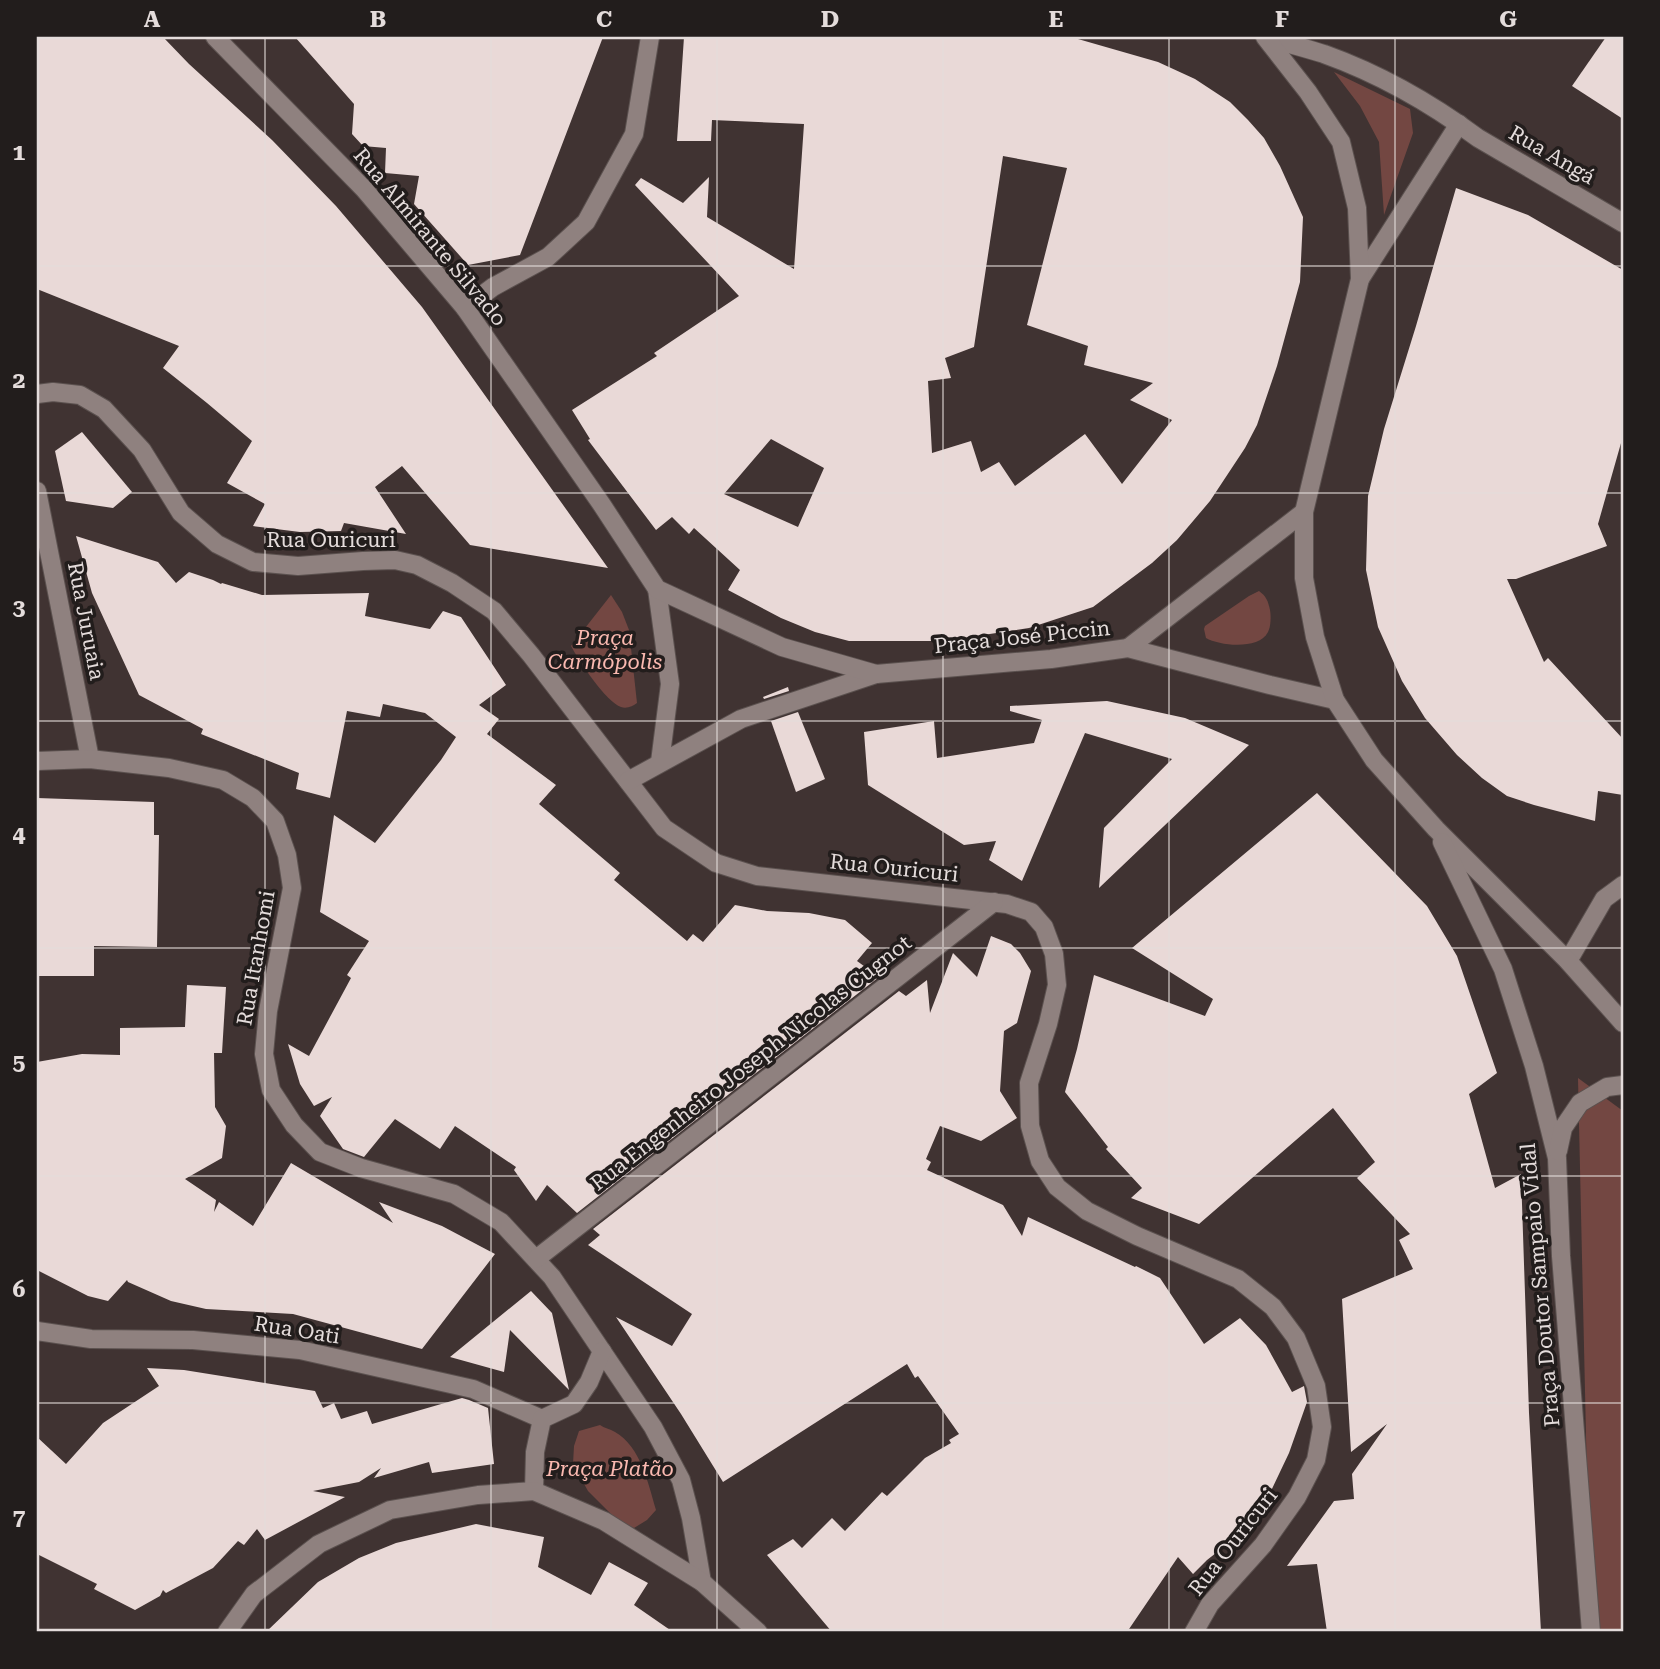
<svg xmlns="http://www.w3.org/2000/svg" width="1660" height="1669" viewBox="0 0 1660 1669" font-family="'Roboto Serif',serif">
  <style>
    .green { fill: #734742 }
    .building { fill: #e9d9d7; fill-rule: evenodd }
    .lines { fill: none; stroke-linecap: round; stroke-linejoin: round }
    .service-casing { stroke: #5b514f; stroke-width: 20 }
    .minor-casing { stroke: #5b514f; stroke-width: 20 }
    .tertiary-casing { stroke: #5b514f; stroke-width: 20 }
    .secondary-casing { stroke: #5b514f; stroke-width: 20 }
    .service { stroke: #8f817f; stroke-width: 18 }
    .minor { stroke: #8f817f; stroke-width: 18 }
    .tertiary { stroke: #8f817f; stroke-width: 18 }
    .secondary { stroke: #8f817f; stroke-width: 18 }
    .grid { fill: none; stroke: #e4dcdb; stroke-width: 2; stroke-opacity: 0.55 }
    .labels { text-anchor: middle; dominant-baseline: central; stroke-width: 7; stroke-linejoin: round; paint-order: stroke }
    .street-label { font-size: 21px; fill: #e4dcdb; stroke: #221d1c }
    .park-label { font-size: 21px; font-style: italic; fill: #fab9b0; stroke: #221d1c }
    .neatline { fill: none; stroke: #e4dcdb; stroke-width: 2.5 }
    .grid-label { font-size: 23px; text-anchor: middle; font-weight: bold; fill: #e4dcdb }
  </style>
  <rect width="100%" height="100%" fill="#403332"/>
  <g class="green">
    <path d="M1334,72L1410,109L1413,133L1384,215L1379,142L1360,106Z"/>
    <path d="M1259,591C1266,596 1268,601 1270,610C1271,616 1271,626 1268,632C1259,650 1220,646 1206,638L1204,629L1205,626L1249,596Z"/>
    <path d="M611,595L622,612L629,630L637,703C633,706 627,709 621,707C606,702 579,661 571,646Z"/>
    <path d="M1578,1078L1623,1111V1632H1599L1587,1480Z"/>
    <path d="M600,1425C604,1428 610,1429 615,1432C641,1447 648,1483 656,1510L647,1520L634,1528L616,1519L588,1491L573,1464L574,1446L579,1431Z"/>
  </g>
  <g class="building">
    <path d="M37,37H163L189,64L272,140L336,206L422,307L608,568L470,545L402,466L375,487L406,534L344,523L341,531L300,532L253,526L265,504L227,483L252,441L207,403L163,368L179,346L37,289Z"/>
    <path d="M295,37H603L520,255L468,265L414,204L419,176L385,173L386,148L363,146L352,134L354,104Z"/>
    <path d="M684,37H1071L1158,62L1195,79L1230,102L1248,120L1264,138L1280,166L1303,217L1300,282L1277,366L1257,425L1245,448L1210,501L1177,540L1152,563L1093,607L1029,628L943,641H849L815,632L781,618L728,590L740,570L694,528L689,534L672,517L656,530L588,440L590,439L572,410L657,356L654,353L739,296L635,185L641,178L683,203L709,177L707,217L794,269L804,124L712,120L711,141H677ZM1003,156L1067,168L1027,325L1088,346L1084,365L1153,383L1130,400L1172,420L1122,484L1085,434L1015,486L999,462L981,472L971,441L932,453L928,381L951,378L945,358L974,347ZM771,439L824,468L798,527L724,494Z"/>
    <path d="M1606,37H1623V119L1572,86Z"/>
    <path d="M1456,188L1528,215L1623,270V436L1598,524L1607,546L1516,579H1507L1544,662L1548,658L1623,739V795L1598,791L1595,821L1534,805L1507,796L1482,778L1457,755L1425,718L1402,681L1378,627L1366,570L1368,496L1384,429L1416,326Z"/>
    <path d="M82,432L132,492L113,508L66,501L55,451Z"/>
    <path d="M76,536L158,562L176,583L189,572L213,580L221,584L222,583L262,595L369,593L365,616L430,629L443,611L461,617L506,685L479,705L499,719L487,734L556,785L539,804L620,873L614,880L687,941L693,934L703,942L735,905L767,911L809,913L845,920L872,943L857,961L879,977L577,1213L547,1185L536,1201L514,1170L516,1167L455,1126L440,1149L395,1119L364,1157L343,1149L320,1116L332,1097L314,1106L300,1084L288,1044L309,1056L351,978L347,975L369,941L320,912L334,815L375,843L441,760L456,737L425,713L383,704L380,717L347,711L330,798L296,789L299,773L201,734L203,729L139,695L92,593Z"/>
    <path d="M788,687L789,691L764,699L763,697Z"/>
    <path d="M1107,701L1185,718L1249,745L1099,888L1104,828L1172,759L1085,733L1022,881L989,860L996,841L964,845L868,785L864,732L934,721L937,758L1034,743L1042,720L1010,711V706Z"/>
    <path d="M798,712L825,779L796,792L771,721Z"/>
    <path d="M1317,793L1427,906L1457,956L1497,1073L1469,1094L1495,1188L1521,1174L1529,1413L1541,1632H1327L1317,1564L1287,1566L1334,1501L1354,1499L1352,1474L1387,1424L1351,1452L1342,1299L1413,1269L1399,1240L1410,1234L1357,1178L1375,1162L1333,1108L1199,1224L1131,1198L1142,1188L1106,1149L1108,1147L1065,1092L1077,1049L1094,975L1205,1016L1213,999L1132,948Z"/>
    <path d="M37,798L154,802V835H159L157,947L94,946V976H37Z"/>
    <path d="M991,936L1011,944L1020,953L1031,971L1017,1023L1004,1031L1000,1091L1017,1118L981,1141L940,1126L926,1159L931,1162L927,1170L1003,1205L1022,1236L1028,1217L1135,1267L1136,1266L1160,1278L1204,1344L1240,1318L1266,1345L1292,1392L1304,1386L1307,1402L1289,1453L1260,1514L1255,1508L1225,1546L1207,1560L1193,1574L1178,1557L1127,1632H832L767,1555L793,1539L802,1548L832,1518L845,1531L882,1492L887,1496L925,1458L951,1443L949,1440L959,1434L918,1376L915,1378L907,1364L723,1482L681,1414L616,1317L672,1346L692,1314L588,1245L600,1235L593,1229L899,991L906,996L927,980L930,1013L953,953L977,977Z"/>
    <path d="M187,985L226,987L222,1053H214L215,1107L226,1126L222,1158L185,1179L216,1200L214,1212L219,1202L253,1226L291,1163L393,1223L379,1202L442,1226L495,1254L422,1349L293,1314L206,1309L171,1301L128,1282L127,1280L108,1301L88,1296L37,1270V1062L82,1054L120,1055V1028L185,1027Z"/>
    <path d="M531,1291L552,1313L569,1390L510,1330L504,1372L450,1357Z"/>
    <path d="M147,1368L184,1370L315,1391L323,1408L334,1403L341,1419L367,1411L372,1424L462,1398L469,1400L488,1408L494,1464L432,1473L429,1462L374,1478L381,1468L359,1482L313,1491L345,1497L265,1540L257,1529L244,1545L238,1541L213,1568L166,1593L163,1590L160,1596L135,1610L94,1589L97,1584L37,1554V1437L66,1464L103,1423L159,1386Z"/>
    <path d="M476,1524L544,1537L538,1567L591,1595L609,1562L648,1583L634,1605L673,1632H266L318,1582L359,1558L396,1543Z"/>
  </g>
  <g class="lines">
    <defs>
      <path id="service" d="M465,308L493,287L548,257L586,222L634,134L650,37"/>
      <g id="minor">
        <path d="M37,394L53,392L80,395L104,409L142,450L181,513L217,544L253,562L298,566L363,561L395,560L417,565L452,583L494,611L531,655L664,828L716,863L757,876L1007,904L1031,912L1044,927L1054,954L1057,985L1048,1024L1029,1083L1030,1126L1040,1161L1057,1187L1087,1211L1137,1236L1238,1279L1273,1307L1296,1338L1316,1386L1322,1427L1316,1460L1297,1497L1263,1545L1210,1604L1194,1632"/>
        <path d="M37,491L90,759"/>
        <path d="M657,589L670,684L660,762"/>
        <path d="M37,761L90,759L169,768L223,780L253,798L275,821L287,855L292,888L268,1011L264,1054L271,1090L294,1125L320,1152L361,1168L454,1194L501,1222L552,1277L653,1427L681,1480L691,1518L702,1582"/>
        <path d="M628,781L741,719L876,674"/>
        <path d="M1568,961L1604,899L1623,885"/>
        <path d="M536,1259L994,902"/>
        <path d="M37,1331L91,1339L193,1340L300,1350L473,1389L542,1419"/>
        <path d="M534,1491L535,1452L542,1419L574,1404L589,1382L602,1351"/>
        <path d="M227,1632L254,1594L319,1544L390,1510L478,1495L534,1491L604,1521L702,1582L758,1632"/>
      </g>
      <g id="tertiary">
        <path d="M215,37L364,189L465,308L602,505L657,589L782,647L876,674L1051,659L1128,648L1270,685L1335,700"/>
        <path d="M1266,37C1285,43 1305,48 1324,54C1377,73 1432,104 1478,138L1623,223"/>
        <path d="M1360,279L1459,124"/>
        <path d="M1128,648L1304,512"/>
      </g>
      <g id="secondary">
        <path d="M1265,37L1308,92L1341,142L1357,208L1360,279L1304,512V578L1315,637L1335,700L1374,760L1436,829L1568,961L1623,1023"/>
        <path d="M1442,842L1503,969L1534,1066L1557,1158L1561,1256L1591,1632"/>
        <path d="M1558,1151L1563,1128L1580,1103L1607,1087L1623,1085"/>
      </g>
    </defs>
    <use href="#service" class="service-casing"/>
    <use href="#minor" class="minor-casing"/>
    <use href="#tertiary" class="tertiary-casing"/>
    <use href="#secondary" class="secondary-casing"/>
    <use href="#service" class="service"/>
    <use href="#minor" class="minor"/>
    <use href="#tertiary" class="tertiary"/>
    <use href="#secondary" class="secondary"/>
  </g>
  <path class="grid" d="M265,37V1632M491,37V1632M717,37V1632M943,37V1632M1169,37V1632M1395,37V1632M37,266H1623M37,493H1623M37,721H1623M37,948H1623M37,1176H1623M37,1403H1623"/>
  <g class="labels">
    <g class="street-label">
      <text transform="translate(1552 155) rotate(30)">Rua Angá</text>
      <text transform="translate(430 237) rotate(50)">Rua Almirante Silvado</text>
      <text x="331" y="540">Rua Ouricuri</text>
      <text transform="translate(86 621) rotate(79)">Rua Juruaia</text>
      <text transform="translate(1022 637) rotate(-6)">Praça José Piccin</text>
      <text transform="translate(894 868) rotate(6)">Rua Ouricuri</text>
      <text transform="translate(256 958) rotate(-80)">Rua Itanhomi</text>
      <text transform="translate(751 1063) rotate(-38)">Rua Engenheiro Joseph Nicolas Cugnot</text>
      <text transform="translate(1540 1285) rotate(-95)">Praça Doutor Sampaio Vidal</text>
      <text transform="translate(297 1330) rotate(9)">Rua Oati</text>
      <text transform="translate(1233 1542) rotate(-52)">Rua Ouricuri</text>
    </g>
    <g class="park-label">
      <text x="605" y="638">Praça<tspan x="605" dy="24">Carmópolis</tspan></text>
      <text x="610" y="1469">Praça Platão</text>
    </g>
  </g>
  <rect width="1660" height="1669" fill="none" stroke="#221d1c" stroke-width="77"/>
  <rect x="38" y="38" width="1584" height="1592" class="neatline"/>
  <g class="grid-label">
    <text x="152" y="27">A</text>
    <text x="378" y="27">B</text>
    <text x="604" y="27">C</text>
    <text x="830" y="27">D</text>
    <text x="1056" y="27">E</text>
    <text x="1282" y="27">F</text>
    <text x="1508" y="27">G</text>
    <text x="19" y="160">1</text>
    <text x="19" y="388">2</text>
    <text x="19" y="615">3</text>
    <text x="19" y="842">4</text>
    <text x="19" y="1070">5</text>
    <text x="19" y="1297">6</text>
    <text x="19" y="1525">7</text>
  </g>
</svg>
